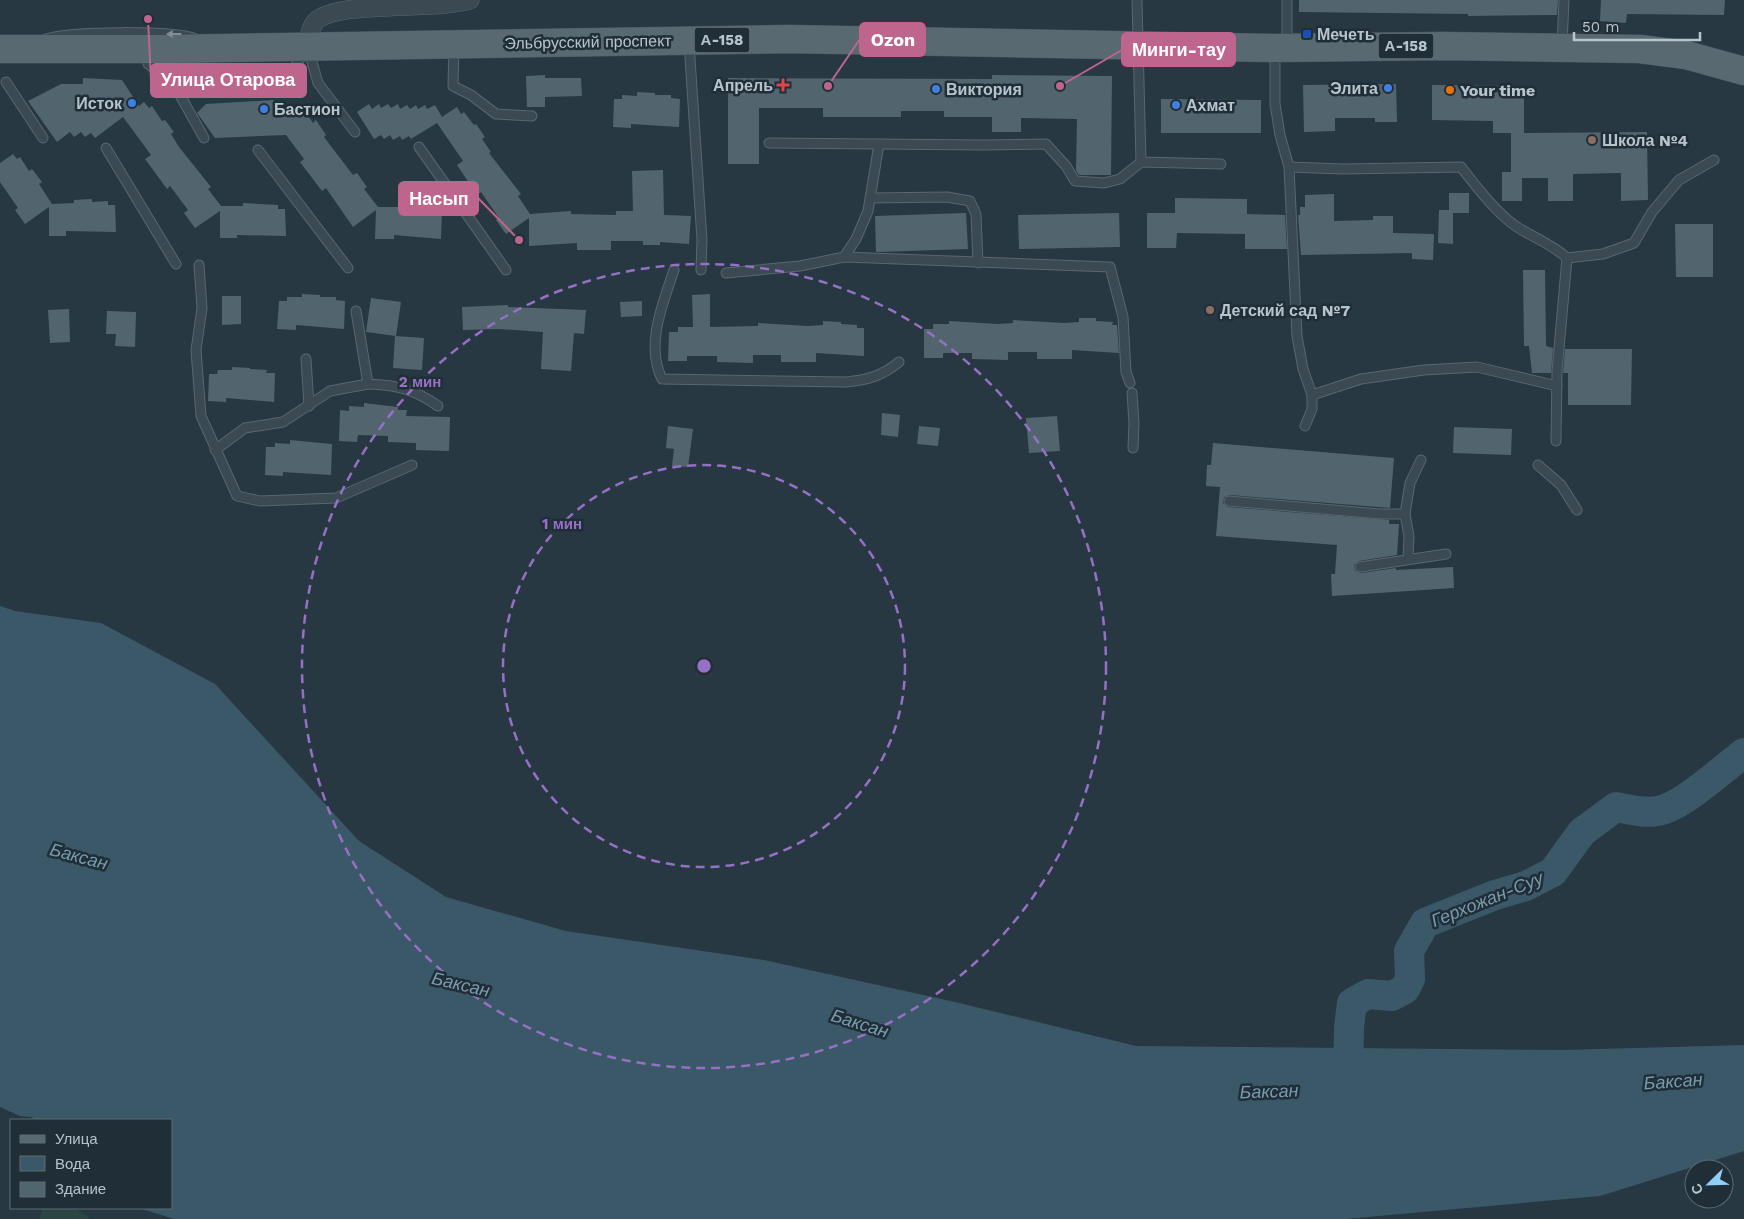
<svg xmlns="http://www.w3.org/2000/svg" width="1744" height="1219" viewBox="0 0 1744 1219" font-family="'Work Sans',sans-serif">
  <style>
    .green { fill: #2a4542 }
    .water { fill: #3b5869 }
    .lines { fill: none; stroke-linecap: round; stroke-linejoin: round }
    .river { stroke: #3b5869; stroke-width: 30 }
    .building { fill: #52656f }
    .service-casing { stroke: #59676f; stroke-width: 11 }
    .minor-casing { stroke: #59676f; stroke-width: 19 }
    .primary-casing { stroke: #48555e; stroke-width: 29 }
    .service { stroke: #3b4952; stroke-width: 9 }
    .minor { stroke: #3b4952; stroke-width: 18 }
    .primary { stroke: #596972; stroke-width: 28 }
    .oneway { fill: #808d95 }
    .ring { fill: none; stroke: #9670c5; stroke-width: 2.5; stroke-dasharray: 9 6 }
    .transit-dot { fill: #1a4fb4; stroke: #202e37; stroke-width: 2 }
    .health-dot { fill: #e0444e; stroke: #202e37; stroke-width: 2 }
    .shop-dot { fill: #3f7fe0; stroke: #202e37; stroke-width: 2 }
    .food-dot { fill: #e8710a; stroke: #202e37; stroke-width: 2 }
    .education-dot { fill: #8d6e63; stroke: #202e37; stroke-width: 2 }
    .labels { text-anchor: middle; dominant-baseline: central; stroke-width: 5; stroke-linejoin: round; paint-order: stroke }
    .shield { fill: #202e37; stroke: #8a979f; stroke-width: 1 }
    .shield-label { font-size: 15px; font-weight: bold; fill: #b8c4cc }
    .poi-label { font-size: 16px; font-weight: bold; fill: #b8c4cc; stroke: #202e37; text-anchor: start }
    .street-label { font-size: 16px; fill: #b8c4cc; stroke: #202e37 }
    .water-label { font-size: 18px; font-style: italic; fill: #799bae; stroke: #202e37 }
    .centre { fill: #9670c5; stroke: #202e37; stroke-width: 2.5 }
    .ring-label { font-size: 15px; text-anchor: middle; font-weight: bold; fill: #9670c5; stroke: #202e37; stroke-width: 5; stroke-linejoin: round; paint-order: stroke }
    .leader { fill: none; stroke: #be658e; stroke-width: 2 }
    .callout-dot { fill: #be658e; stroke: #202e37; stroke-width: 2 }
    .callout { fill: #be658e; stroke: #be658e; stroke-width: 2 }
    .callout-label { font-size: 18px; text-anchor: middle; font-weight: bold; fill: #fff }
  </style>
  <rect width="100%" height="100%" fill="#273842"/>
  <path class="green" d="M43,1208H75L91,1219H39Z"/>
  <path class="water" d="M0,606L15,611L101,623L215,684L359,841L446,897L566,931L764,960L955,1002L1136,1046L1563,1050L1744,1045V1151L1600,1196L1345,1219H174L139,1208H171V1120H35L31,1117L20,1116L0,1107Z"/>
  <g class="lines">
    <path class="river" d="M1348,1088L1349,1027L1352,1003L1368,994L1392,996L1405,989L1410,979L1409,951L1425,923L1495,895L1526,886L1553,872L1582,832L1616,807C1630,810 1651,815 1665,809C1689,800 1723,769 1744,753"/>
  </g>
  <g class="building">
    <path d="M1299,0H1558L1557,15L1468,16V14L1299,12Z"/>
    <path d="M1601,0H1725L1724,15L1627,14L1626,23L1600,21Z"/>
    <path d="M545,75V78H581L582,96L545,97V107H527L526,76Z"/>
    <path d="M992,75L1112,76L1111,175H1079L1076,171L1077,119L1021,118V132H992V117H944V111H901V117H823V108H759V164H728V78L992,79Z"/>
    <path d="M83,78L122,80L139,106L144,102L149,108L152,106L162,121L165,120L174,132L171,134L179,147L211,187L208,189L221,206H243V203L278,205V209H285L286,236L237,235V238H220V211L195,228L184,213L188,210L170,186L167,189L145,159L151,155L123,117L95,138L91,133L85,137L81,132L74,137L70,132L57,142L28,101L61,84H83Z"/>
    <path d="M1396,84L1397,122H1375V118H1335V131L1304,132L1303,85Z"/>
    <path d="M1432,85L1524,86V133L1647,132L1648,200L1621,201V173L1573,174V201H1548V178H1522V201H1502V172H1511V133H1493V121L1432,120Z"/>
    <path d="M637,92L655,93V95H671V98L680,99L679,127L631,124V128L613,127L614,99H622V95L637,96Z"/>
    <path d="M1161,99L1261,100V133H1161Z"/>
    <path d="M274,100L284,114L294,106L299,112L303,109L313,123L316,120L326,135L324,137L353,175L357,173L367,187L364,189L378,207H400V203H418V206L434,207V210H442L441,239L394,235V239H375L376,210L353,227L326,188L322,191L300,162L304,159L286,135L215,138L197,113L206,104Z"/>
    <path d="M369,104L372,109L379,104L381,108L388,104L391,108L398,104L400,109L407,105L410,109L416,105L418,109L425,105L427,109L435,105L442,117L457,107L461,114L464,112L474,125L476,124L485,137L482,139L491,152L489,153L521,194L518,196L530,214L571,211V214L616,215V211H633L632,171L663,170L664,215L691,216L689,244L660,242V245H643V241H611V250H577V243L529,246V218L506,234L496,220L499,218L481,192L477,195L457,165L463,161L437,123L411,139L409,136L402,140L400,136L393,140L390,135L384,139L381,135L374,139L357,112Z"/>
    <path d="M13,154L17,159L20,157L29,171L32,169L42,182L39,184L52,204L74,203V200L92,199V202L108,201V205H115L116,232L66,231V236H49V207L25,224L15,210L18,208L0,182V163Z"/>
    <path d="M1449,193H1469V213H1453V244L1438,243L1439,210H1449Z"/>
    <path d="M1334,194V221L1373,220V216H1393V233L1434,234L1433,260L1412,259V253L1301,255L1298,215H1300V207H1305V195Z"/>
    <path d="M1175,198L1247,199V214L1285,215L1287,249H1245V234L1177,233L1176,248H1147V213H1175Z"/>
    <path d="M966,213L968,249L876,252L875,216Z"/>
    <path d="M1119,213L1120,247L1019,249L1018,215Z"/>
    <path d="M1675,224H1713V277H1676Z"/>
    <path d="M1523,270H1545L1546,346L1553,348L1551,373H1532L1529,346H1524Z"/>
    <path d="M302,294L320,295V297H336V300L345,301L344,329L296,325V330L277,329L279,301H287V297H302Z"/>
    <path d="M710,294V327L758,326V323L808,326L823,325V321L841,322V324L857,325V328H864V356L816,353V362H781V355H753V363L717,362V356H687V361H668L669,332H678V327H693L692,295Z"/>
    <path d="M222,296H241V324L222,325Z"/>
    <path d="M371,298L401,302L396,336L366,332Z"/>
    <path d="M642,301V316L621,317L620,302Z"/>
    <path d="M508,305V307L586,310L584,334L574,333L571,371L541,369L543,332L499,329L463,330L462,307Z"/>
    <path d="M69,309L70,342L50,343L48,310Z"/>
    <path d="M107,311L136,312L135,347L115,346L116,334H106Z"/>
    <path d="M1079,318H1096V321L1113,322L1112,325H1117L1119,353L1072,350V359H1037V352H1008V360L972,359V353H943V358H924V329H933V324H949V321L998,324L1013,323V320L1064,323L1079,322Z"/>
    <path d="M395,336L424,338L422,370L393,368Z"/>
    <path d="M1565,349H1632L1631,405H1568V373H1563Z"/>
    <path d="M232,367L250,368V369L267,370L266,373H275L274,402L226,398V402L208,401L209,374H217L218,370H232Z"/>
    <path d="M364,403L398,407V410H407L406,416L450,417L449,451L416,450V443L388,442V436L358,435L357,442L339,441L340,410L349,411V406L364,407Z"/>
    <path d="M882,413L900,415L898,437L881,435Z"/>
    <path d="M1057,416L1060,451L1029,453L1026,418Z"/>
    <path d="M668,426L693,429L688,467L672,466L674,449L666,448Z"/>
    <path d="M919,426L940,428L938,446L917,444Z"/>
    <path d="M1454,427L1512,429L1511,455L1453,453Z"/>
    <path d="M290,440L332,444L331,475L283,472V476L265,475L266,447H275V443L290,444Z"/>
    <path d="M1213,443L1394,458L1390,508L1230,495L1224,497L1223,503L1228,507L1389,520V524H1399L1397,555L1359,561L1354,565L1355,571L1361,573L1396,568V570L1453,567L1454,588L1332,596L1331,574H1335L1337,545L1216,536L1220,487L1206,486L1207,465H1211Z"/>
  </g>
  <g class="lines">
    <defs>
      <g id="service">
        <path d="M1137,0L1141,162"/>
        <path d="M46,39C70,31 174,30 196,39"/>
        <path d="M689,43L702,240L701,270"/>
        <path d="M1287,45V0"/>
        <path d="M1562,45L1564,0"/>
        <path d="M454,46L453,86L471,95L496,114L532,116"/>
        <path d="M308,48L318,83L355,132"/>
        <path d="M1275,50V104L1280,135L1289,167L1297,336L1303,369L1312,395V409L1305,426"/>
        <path d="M148,64L176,73L294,69L305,50"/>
        <path d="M151,66L176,88L204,138"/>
        <path d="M6,82L43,138"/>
        <path d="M769,143L983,145L1046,144L1066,166L1075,181L1104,183L1120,179L1141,162L1221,164"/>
        <path d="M419,147L506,270"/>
        <path d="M106,148L176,264"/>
        <path d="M258,150L348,268"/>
        <path d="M1289,167L1343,169L1461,167C1476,186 1497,214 1517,227C1534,238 1552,244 1567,258L1557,371L1556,441"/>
        <path d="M870,198L947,197L970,201L976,214L978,263"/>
        <path d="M844,257L856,239L868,211L879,144"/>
        <path d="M1567,258L1603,254L1634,243L1652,212L1679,180L1714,160"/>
        <path d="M199,265L202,308L196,350L201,416L237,496L260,501L336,498L412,465"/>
        <path d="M674,270C663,303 645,345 662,379L846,382C867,380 882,376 899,362"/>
        <path d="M726,273L800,266L844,257L1110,267L1123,317L1126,372L1130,383"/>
        <path d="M306,359L309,406"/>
        <path d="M368,384C397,385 414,389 438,406"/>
        <path d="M1132,393L1134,423L1133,448"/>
        <path d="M1312,395L1361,379L1424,370L1477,367L1557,386"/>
        <path d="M215,450L245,428L283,422L330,391L368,384L356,311"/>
        <path d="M1538,465L1561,485L1577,510"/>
        <path d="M1229,501L1380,514H1405L1410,483L1421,460"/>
        <path d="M1405,514L1409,536L1408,559"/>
        <path d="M1360,567L1446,554"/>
      </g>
      <path id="minor" d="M308,46C309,38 310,27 316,21C338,0 434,11 470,0"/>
      <path id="primary" d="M0,49H164L788,39L1275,48L1443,46L1640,49L1686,55L1744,71"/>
    </defs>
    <use href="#service" class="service-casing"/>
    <use href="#minor" class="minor-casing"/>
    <use href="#primary" class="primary-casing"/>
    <use href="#service" class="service"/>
    <use href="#minor" class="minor"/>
    <use href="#primary" class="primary"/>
  </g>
  <defs><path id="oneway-solid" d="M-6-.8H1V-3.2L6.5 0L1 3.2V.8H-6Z" transform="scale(1.25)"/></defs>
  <use class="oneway" href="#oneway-solid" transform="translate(174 34) rotate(-180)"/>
  <g class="ring">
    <circle cx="704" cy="666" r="201"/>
    <circle cx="704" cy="666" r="402"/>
  </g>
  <rect class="transit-dot" x="1302" y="29" width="10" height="10" rx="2.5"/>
  <path class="health-dot" d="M780.5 77.5h5v5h5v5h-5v5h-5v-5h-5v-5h5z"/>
  <g class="shop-dot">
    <circle cx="1388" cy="88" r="5"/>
    <circle cx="936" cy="89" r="5"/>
    <circle cx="132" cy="103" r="5"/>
    <circle cx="1176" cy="105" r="5"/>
    <circle cx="264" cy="109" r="5"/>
  </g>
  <circle class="food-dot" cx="1450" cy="90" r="5"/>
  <g class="education-dot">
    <circle cx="1592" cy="140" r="5"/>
    <circle cx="1210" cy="310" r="5"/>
  </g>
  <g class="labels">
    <g class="shield">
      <rect x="694.5" y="27.5" width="55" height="25" rx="4"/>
      <rect x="1378.5" y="33.5" width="55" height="25" rx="4"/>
    </g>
    <g class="shield-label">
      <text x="722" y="40">А-158</text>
      <text x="1406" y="46">А-158</text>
    </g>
    <g class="poi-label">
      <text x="1317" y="34">Мечеть</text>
      <text x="773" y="85" text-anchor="end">Апрель</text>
      <text x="1378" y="88" text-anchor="end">Элита</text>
      <text x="946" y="89">Виктория</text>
      <text x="1460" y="90">Your time</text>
      <text x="122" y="103" text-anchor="end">Исток</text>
      <text x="1186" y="105">Ахмат</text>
      <text x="274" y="109">Бастион</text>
      <text x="1602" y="140">Школа №4</text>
      <text x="1220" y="310">Детский сад №7</text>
    </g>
    <g class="street-label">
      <text transform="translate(588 42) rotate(-1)">Эльбрусский проспект</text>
    </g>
    <g class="water-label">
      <text transform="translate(79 856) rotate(15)">Баксан</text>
      <text transform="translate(1487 899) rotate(-22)">Герхожан-Суу</text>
      <text transform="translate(461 984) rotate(13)">Баксан</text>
      <text transform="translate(860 1023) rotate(17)">Баксан</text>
      <text transform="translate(1673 1081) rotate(-4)">Баксан</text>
      <text transform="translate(1269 1091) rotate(-2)">Баксан</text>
    </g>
  </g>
  <circle cx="704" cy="666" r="8" class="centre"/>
  <g class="ring-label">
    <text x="420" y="387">2 мин</text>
    <text x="562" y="529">1 мин</text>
  </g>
  <path class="leader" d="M828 86L860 39M1060 86L1122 50M148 19L151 80M519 240L478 198"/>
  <g class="callout-dot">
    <circle cx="828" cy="86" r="5"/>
    <circle cx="1060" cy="86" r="5"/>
    <circle cx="148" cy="19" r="5"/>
    <circle cx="519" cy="240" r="5"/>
  </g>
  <g class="callout">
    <rect x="860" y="23" width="65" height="33" rx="5"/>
    <rect x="1122" y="33" width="113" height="33" rx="5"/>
    <rect x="151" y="64" width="155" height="33" rx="5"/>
    <rect x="399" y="182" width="79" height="33" rx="5"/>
  </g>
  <g class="callout-label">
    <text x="893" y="46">Ozon</text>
    <text x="1179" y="56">Минги-тау</text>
    <text x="228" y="86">Улица Отарова</text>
    <text x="439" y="205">Насып</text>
  </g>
  <rect x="10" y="1119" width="162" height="90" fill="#202e37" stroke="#5d6a73"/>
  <rect x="20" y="1135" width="25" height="8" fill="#596972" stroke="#5d6a73"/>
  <text x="55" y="1144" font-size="15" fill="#b8c4cc">Улица</text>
  <rect x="20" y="1156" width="25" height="15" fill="#3b5869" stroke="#5d6a73"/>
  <text x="55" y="1169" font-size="15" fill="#b8c4cc">Вода</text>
  <rect x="20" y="1182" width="25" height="15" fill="#52656f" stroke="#5d6a73"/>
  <text x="55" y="1194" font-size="15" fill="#b8c4cc">Здание</text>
  <g transform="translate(1709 1184) rotate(247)"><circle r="24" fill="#202e37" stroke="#5d6a73"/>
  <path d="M0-4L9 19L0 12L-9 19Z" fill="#91cef8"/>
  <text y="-8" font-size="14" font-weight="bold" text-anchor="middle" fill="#b8c4cc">С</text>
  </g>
  <path d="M1574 32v8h126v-8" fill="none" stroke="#b8c4cc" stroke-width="2.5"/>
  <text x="1582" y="32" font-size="15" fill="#b8c4cc" stroke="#202e37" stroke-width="4" paint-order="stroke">50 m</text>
</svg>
